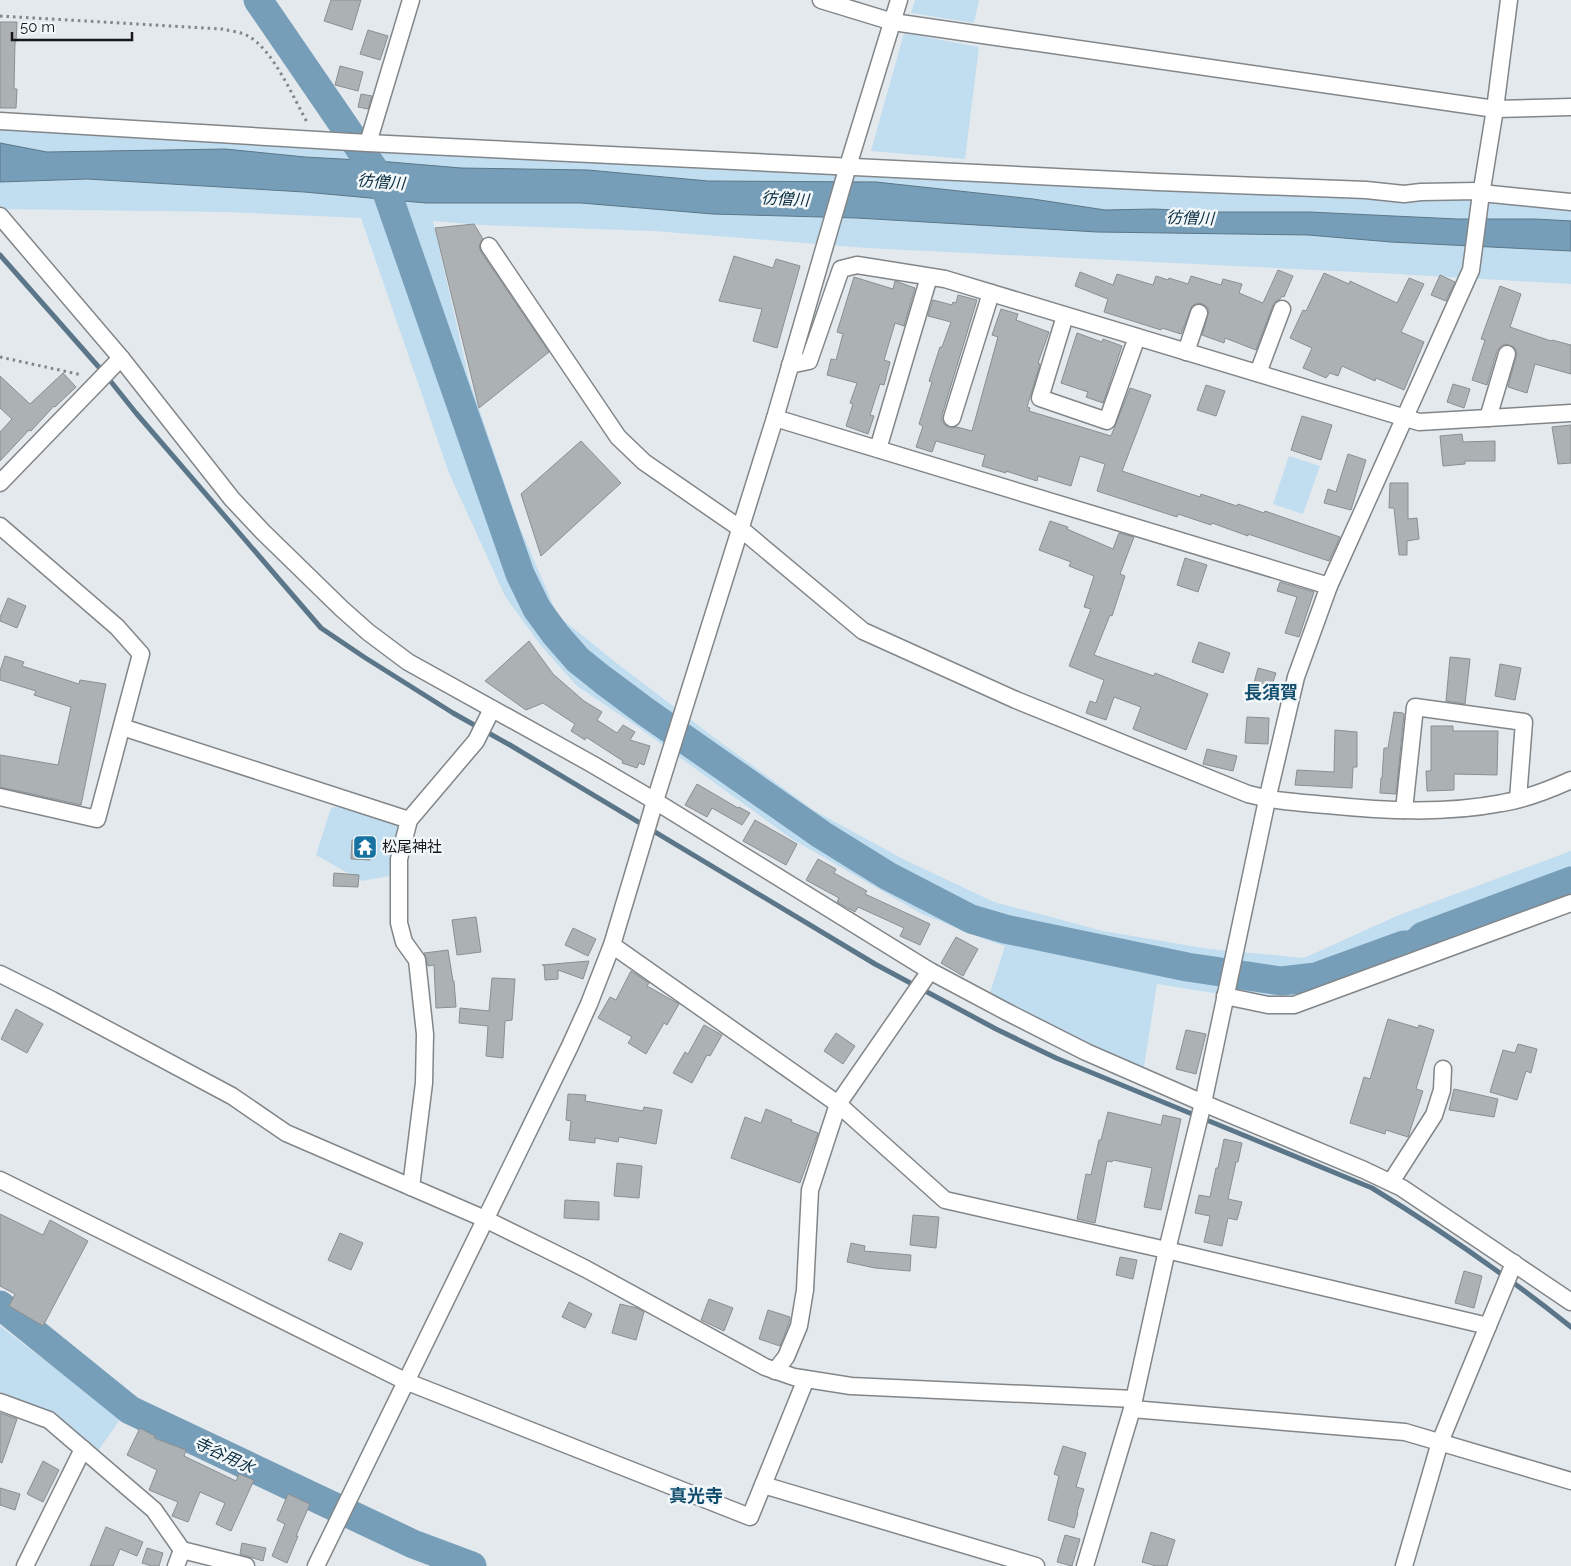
<svg xmlns="http://www.w3.org/2000/svg" width="1571" height="1566" viewBox="0 0 1571 1566" font-family="Raleway,'Noto Sans JP',sans-serif">
  <style>
    .green { fill: #c1ddf0 }
    .water { fill: #779eb8; stroke: #5a7688 }
    .lines { fill: none; stroke-linecap: round; stroke-linejoin: round }
    .stream { stroke: #5a7688; stroke-width: 5 }
    .river { stroke: #779eb8; stroke-width: 29 }
    .building { fill: #acb1b4; stroke: #8a8f92 }
    .minor-casing { stroke: #828689; stroke-width: 19 }
    .path { stroke: #838688; stroke-width: 3; stroke-dasharray: 2.5 4; stroke-linecap: butt }
    .minor { stroke: #fff; stroke-width: 16 }
    .labels { text-anchor: middle; dominant-baseline: central; stroke-width: 5; stroke-linejoin: round; paint-order: stroke }
    .poi-label { font-size: 15px; fill: #161718; stroke: #f2f7fa; text-anchor: start }
    .water-label { font-size: 16px; font-style: italic; fill: #0b2d41; stroke: #f2f7fa }
    .quarter-label { font-size: 18px; font-weight: bold; fill: #104d6d; stroke: #f2f7fa }
  </style>
  <rect width="100%" height="100%" fill="#e4e9ed"/>
  <g class="green">
    <path d="M915,0H979L974,23L911,13Z"/>
    <path d="M904,33L979,47L965,159L871,151Z"/>
    <path d="M0,124L1371,191L1539,207L1571,206V284L1397,274L867,248L654,231L482,225L433,221L469,379L518,523L558,616L619,665L724,745L815,811L903,859L994,902L1103,931L1209,949L1304,958L1399,915L1571,851V903L1288,1005L1157,984L1143,1073L987,1002L1005,946L992,942L922,914L792,839L638,727L577,686L542,647L505,596L449,473L361,218L225,212L0,209Z"/>
    <path d="M1289,456L1320,466L1303,514L1273,504Z"/>
    <path d="M356,803L409,820L399,874L362,881L316,855L331,808Z"/>
    <path d="M0,1326L121,1418L93,1458L35,1415L0,1402Z"/>
  </g>
  <path class="water" d="M0,143L47,152L225,149L305,157L378,161L461,168L588,170L708,181L876,182L1033,199L1105,210L1154,209L1214,212H1309L1457,219H1535L1571,221V251L1391,242L1308,235L1097,232L857,218L713,214L581,203H426L304,192L87,179L0,182Z"/>
  <g class="lines">
    <path class="stream" d="M0,255L104,373L136,413L321,628L364,657L453,713L510,745L875,964L996,1029L1056,1058L1372,1188C1441,1230 1507,1276 1571,1327"/>
    <g class="river">
      <path d="M258,0L384,184L520,574L537,609L556,635L578,660L603,680L646,712L822,835L888,876L971,919L1005,929L1187,967L1281,981L1316,977L1404,945H1414L1423,936L1571,881"/>
      <path d="M0,1305L130,1410L413,1544L472,1566"/>
    </g>
  </g>
  <g class="building">
    <path d="M331,0H361L352,30L324,21Z"/>
    <path d="M0,22H17L16,42H15L14,89H17L16,108H0Z"/>
    <path d="M368,30L388,36L380,60L360,54Z"/>
    <path d="M340,66L363,72L358,91L335,85Z"/>
    <path d="M361,94L372,96L368,109L358,107Z"/>
    <path d="M474,224L483,239L479,246L481,252L549,352L479,408L435,228Z"/>
    <path d="M734,256L773,268L776,259L800,266L777,348L753,341L762,309L719,301Z"/>
    <path d="M1278,270L1293,276L1284,297L1282,296L1280,299L1275,302L1273,305L1256,350L1225,338L1224,343L1202,335L1209,311L1207,307L1203,304L1197,303L1192,306L1181,334L1162,328L1161,330L1104,312L1108,299L1075,286L1080,272L1113,285L1117,274L1153,285L1156,276L1168,280L1169,278L1188,284L1191,276L1221,285L1223,279L1242,284L1239,293L1263,303Z"/>
    <path d="M1324,273L1349,284L1350,281L1397,303L1409,278L1424,284L1401,332L1424,342L1404,390L1376,378L1375,381L1342,366L1338,376L1330,373L1326,378L1303,368L1312,348L1290,338L1303,310L1306,311Z"/>
    <path d="M1440,275L1455,282L1446,301L1431,295Z"/>
    <path d="M854,277L893,289L895,281L915,288L904,326L895,323L884,360L890,362L884,385L880,384L870,415L874,416L868,434L846,426L853,404L850,403L857,383L827,375L831,359L836,360L843,334L837,332Z"/>
    <path d="M1500,286L1521,294L1510,327L1551,341L1552,340L1571,345V374L1535,364L1527,393L1508,387L1517,352L1514,347L1505,344L1501,346L1497,351L1487,385L1472,380L1485,340L1481,339Z"/>
    <path d="M958,295L977,300L942,415V421L945,425L950,428L957,427L972,431L998,337L992,335L1001,309L1018,314L1016,320L1049,332L1038,363L1040,364L1027,407L1030,408L1029,411L1111,436L1130,388L1151,395L1122,471L1200,497L1201,494L1237,506L1238,504L1264,513L1265,511L1340,537L1329,561L1248,534V536L1212,523L1211,525L1178,514L1177,517L1097,491L1105,464L1080,456L1071,486L1038,476L1037,481L1006,471V473L982,466L985,455L936,441L932,452L916,447L923,426L919,424L932,382L929,381L940,347H942L951,322L928,316L933,300L952,305L953,302L956,303Z"/>
    <path d="M1077,333L1102,342L1103,339L1122,346L1103,403L1086,397L1088,392L1061,383Z"/>
    <path d="M63,373L76,387L55,407L54,406L31,431L29,430L0,461V432L12,419L0,408V376L30,404Z"/>
    <path d="M1453,384L1470,389L1464,408L1447,402Z"/>
    <path d="M1206,385L1225,391L1216,416L1197,410Z"/>
    <path d="M1302,416L1332,425L1321,460L1291,450Z"/>
    <path d="M1571,425V463L1558,464L1552,427Z"/>
    <path d="M1462,434L1463,442L1495,441V461H1465V464L1443,466L1440,436Z"/>
    <path d="M581,441L621,483L541,556L521,494Z"/>
    <path d="M1348,454L1366,460L1351,510L1324,503L1328,489L1336,492Z"/>
    <path d="M1390,483H1408V519L1417,518L1419,539L1407,541V555H1399L1394,508H1389Z"/>
    <path d="M1050,521L1068,527L1067,529L1113,549L1119,533L1134,537L1120,574L1125,576L1112,616L1110,615L1094,655L1154,676L1155,673L1208,694L1186,750L1133,729L1141,707L1114,697L1106,720L1086,713L1090,701L1096,703L1104,680L1069,666L1091,609L1084,607L1094,576L1069,566L1071,562L1039,550Z"/>
    <path d="M1185,558L1207,565L1198,592L1177,585Z"/>
    <path d="M1280,582L1314,592L1299,637L1285,633L1297,597L1277,591Z"/>
    <path d="M8,598L26,606L17,628L0,621V617Z"/>
    <path d="M529,641L553,674L584,701L602,712L597,720L617,733L623,725L635,732L630,740L650,746L644,765L639,763L637,768L622,763L623,761L586,737L585,740L571,731L575,724L543,703L526,710L485,681Z"/>
    <path d="M1199,642L1230,653L1223,673L1192,662Z"/>
    <path d="M5,656L24,662L22,666L79,684L80,680L106,684L81,805L0,787V755L58,765L71,707L34,695L36,691L0,680V671Z"/>
    <path d="M1450,657L1470,659L1465,704L1446,701Z"/>
    <path d="M1500,664L1521,668L1515,700L1495,696Z"/>
    <path d="M1258,668L1276,673L1271,688L1254,683Z"/>
    <path d="M1394,712L1403,713L1404,714L1396,794L1380,793L1381,778H1382L1384,748H1388Z"/>
    <path d="M1247,717L1269,718L1268,744L1245,743Z"/>
    <path d="M1431,726H1453V731H1498L1497,775L1454,774V790L1427,791L1426,771H1431Z"/>
    <path d="M1335,730L1357,732V767H1353L1352,788L1295,785L1297,770L1334,772Z"/>
    <path d="M1207,749L1237,756L1233,771L1203,764Z"/>
    <path d="M697,784L738,808L739,807L750,813L742,825L712,808L707,817L685,805Z"/>
    <path d="M755,820L797,844L786,865L743,841Z"/>
    <path d="M352,840L371,841L370,860L351,859Z"/>
    <path d="M818,859L836,869L834,873L867,891L865,894L930,924L920,945L900,936L904,928L858,907L855,912L837,902L839,898L806,880Z"/>
    <path d="M334,873L359,875L358,887L333,886Z"/>
    <path d="M476,917L481,952L457,955L452,920Z"/>
    <path d="M573,928L596,939L588,956L565,945Z"/>
    <path d="M956,937L978,949L963,976L941,963Z"/>
    <path d="M448,950L453,981H454L456,1007L436,1008L434,965L428,966L424,953Z"/>
    <path d="M589,961L583,979L558,970V979L545,980L544,965H542Z"/>
    <path d="M631,971L649,983L647,986L679,1004L667,1025L664,1023L646,1054L628,1043L632,1037L598,1018L610,997L616,1000Z"/>
    <path d="M492,978L515,979L512,1020L505,1021L503,1058L486,1056L488,1026L459,1023L460,1008L489,1011Z"/>
    <path d="M16,1009L43,1024L27,1053L1,1039Z"/>
    <path d="M1388,1019L1418,1028L1419,1025L1434,1030L1416,1089L1423,1091L1408,1137L1386,1130L1385,1134L1350,1123L1364,1077L1370,1079Z"/>
    <path d="M704,1025L722,1035L710,1056L707,1055L692,1083L673,1073L685,1052L688,1054Z"/>
    <path d="M1186,1030L1206,1034L1196,1074L1176,1069Z"/>
    <path d="M836,1033L855,1046L843,1064L824,1051Z"/>
    <path d="M1518,1044L1537,1049L1531,1073L1526,1071L1517,1100L1490,1092L1503,1050L1515,1053Z"/>
    <path d="M1454,1089L1498,1099L1494,1117L1449,1110Z"/>
    <path d="M568,1094L586,1095L585,1101L643,1111L644,1107L662,1110L656,1144L619,1137L618,1142L595,1138V1143L569,1140L571,1121L566,1120Z"/>
    <path d="M766,1109L792,1120L791,1122L818,1133L800,1183L731,1158L745,1117L761,1123Z"/>
    <path d="M1108,1112L1161,1125L1163,1115L1181,1119L1161,1210L1144,1207L1152,1168L1113,1160L1112,1162L1107,1161L1095,1223L1077,1219L1086,1174L1091,1175L1099,1140H1101Z"/>
    <path d="M1224,1139L1242,1143L1238,1162H1236L1228,1199L1242,1202L1237,1220L1228,1218L1222,1246L1204,1242L1210,1216L1195,1213L1199,1195L1210,1197L1216,1168H1218Z"/>
    <path d="M617,1163L642,1166L639,1198L614,1196Z"/>
    <path d="M565,1200L599,1202V1220L564,1218Z"/>
    <path d="M0,1214L43,1235L50,1220L88,1241L43,1326L9,1306L15,1294L0,1286Z"/>
    <path d="M913,1215L939,1217L936,1248L910,1245Z"/>
    <path d="M340,1233L363,1243L351,1270L328,1260Z"/>
    <path d="M851,1243L865,1246L864,1251L911,1255L910,1271L875,1268L847,1262Z"/>
    <path d="M1120,1257L1137,1260L1133,1279L1116,1275Z"/>
    <path d="M1464,1271L1482,1276L1474,1308L1455,1303Z"/>
    <path d="M709,1299L733,1308L724,1331L701,1320Z"/>
    <path d="M569,1302L592,1314L585,1328L562,1317Z"/>
    <path d="M620,1304L637,1308L644,1312L636,1340L612,1333Z"/>
    <path d="M768,1310L790,1317L789,1323L780,1346L759,1339Z"/>
    <path d="M0,1413L17,1419L2,1463L0,1462Z"/>
    <path d="M140,1428L155,1436L154,1438L186,1450L184,1456L236,1481L239,1474L254,1480L231,1531L216,1524L225,1503L200,1492L188,1522L172,1516L178,1502L149,1490L157,1470L127,1455Z"/>
    <path d="M1063,1446L1086,1453L1076,1487L1084,1489L1077,1513H1078L1074,1528L1048,1520L1059,1476L1054,1474Z"/>
    <path d="M43,1461L59,1470L43,1502L27,1494Z"/>
    <path d="M0,1488L20,1494L15,1510L0,1505Z"/>
    <path d="M288,1494L310,1504L296,1536H298L287,1563L272,1556L285,1524L277,1520Z"/>
    <path d="M106,1527L143,1542L137,1556L120,1549L113,1566H90Z"/>
    <path d="M1151,1532L1175,1540L1167,1566H1156L1142,1562Z"/>
    <path d="M1065,1535L1080,1539L1072,1566L1057,1562Z"/>
    <path d="M242,1543L266,1548L263,1561L240,1554Z"/>
    <path d="M147,1548L163,1553L159,1566H152L142,1563Z"/>
  </g>
  <g class="lines">
    <defs>
      <g id="minor">
        <path d="M821,0L893,22L1495,109L1571,107"/>
        <path d="M0,121L368,143L1158,182L1366,190L1404,194L1421,192L1478,191L1481,193L1571,202"/>
        <path d="M368,143L411,0"/>
        <path d="M0,216L121,358L232,499L263,532L341,608L368,632L408,662L592,764L655,801L930,971L1007,1012L1086,1052L1203,1103L1364,1170L1402,1188L1571,1302"/>
        <path d="M489,246L618,437L644,462L741,529L863,631L1016,700L1248,794C1274,801 1301,803 1327,805C1385,811 1445,814 1502,803C1526,799 1549,790 1571,780"/>
        <path d="M1065,316L1040,398L1107,421L1137,337"/>
        <path d="M1186,352L1199,313"/>
        <path d="M790,365L809,361L841,269L857,265L945,279L1419,422L1571,413"/>
        <path d="M1258,373L1282,309"/>
        <path d="M775,418L1329,586"/>
        <path d="M952,418L991,293"/>
        <path d="M1488,418L1507,354"/>
        <path d="M878,449L929,277"/>
        <path d="M0,483L121,358"/>
        <path d="M0,526L117,627L141,654L97,819L0,797"/>
        <path d="M122,727L409,820"/>
        <path d="M1404,810L1415,707L1524,722L1518,799"/>
        <path d="M612,945L838,1104L945,1200L1175,1252L1488,1326"/>
        <path d="M0,974L52,1000L232,1096L286,1133L485,1219L548,1250L586,1269L765,1367L794,1377L851,1386L1134,1399"/>
        <path d="M1225,996L1268,1005H1294L1571,903"/>
        <path d="M0,1180L405,1381L750,1517L806,1379"/>
        <path d="M1391,1182L1434,1115L1442,1090L1443,1069"/>
        <path d="M411,1187L424,1083L425,1034L417,960L404,942L399,923V859L409,820L476,741L492,709"/>
        <path d="M775,1371L786,1357L799,1326L805,1290L810,1190L838,1104L930,971"/>
        <path d="M0,1402L49,1420L154,1510L182,1550L246,1566"/>
        <path d="M1132,1409L1405,1432L1571,1481"/>
        <path d="M763,1485L1036,1566"/>
        <path d="M25,1566L83,1449"/>
        <path d="M176,1566L182,1550"/>
        <path d="M316,1566L570,1046L589,1004L612,945L655,801L775,418L848,166L899,0"/>
        <path d="M1085,1566L1132,1409L1167,1250L1203,1103L1267,800L1296,677L1329,586L1471,270L1480,201L1495,109L1509,0"/>
        <path d="M1404,1566L1440,1442L1514,1263"/>
      </g>
    </defs>
    <use href="#minor" class="minor-casing"/>
    <g class="path">
      <path d="M0,16L222,29C230,31 241,32 248,36C273,49 294,99 308,124"/>
      <path d="M0,357L82,375"/>
    </g>
    <use href="#minor" class="minor"/>
  </g>
  <defs>
    <symbol id="temple-square" viewBox="-11 -11 22 22"><rect x="-9" y="-9" width="18" height="18" rx="4" fill="#1672a0" stroke="#f2f7fa"/><path d="M0-6L5-2H3V0L6.5 2.5H4V6H1.5V3h-3V6H-4V2.5H-6.5L-3 0V-2H-5Z" fill="#fff"/></symbol>
  </defs>
  <g fill-rule="evenodd">
    <use href="#temple-square" x="351" y="833" width="28" height="28"/>
  </g>
  <g class="labels">
    <g class="poi-label">
      <text x="382" y="847">松尾神社</text>
    </g>
    <g class="water-label">
      <text transform="translate(381 182) rotate(4)">彷僧川</text>
      <text transform="translate(785 199) rotate(3)">彷僧川</text>
      <text transform="translate(1190 218) rotate(2)">彷僧川</text>
      <text transform="translate(224 1455) rotate(25)">寺谷用水</text>
    </g>
    <g class="quarter-label">
      <text x="1271" y="692">長須賀</text>
      <text x="696" y="1495">真光寺</text>
    </g>
  </g>
  <path d="M12 32v8h120v-8" fill="none" stroke="#161718" stroke-width="2.5"/>
  <text x="20" y="32" font-size="15" fill="#161718" stroke="#f2f7fa" stroke-width="4" paint-order="stroke">50 m</text>
</svg>
